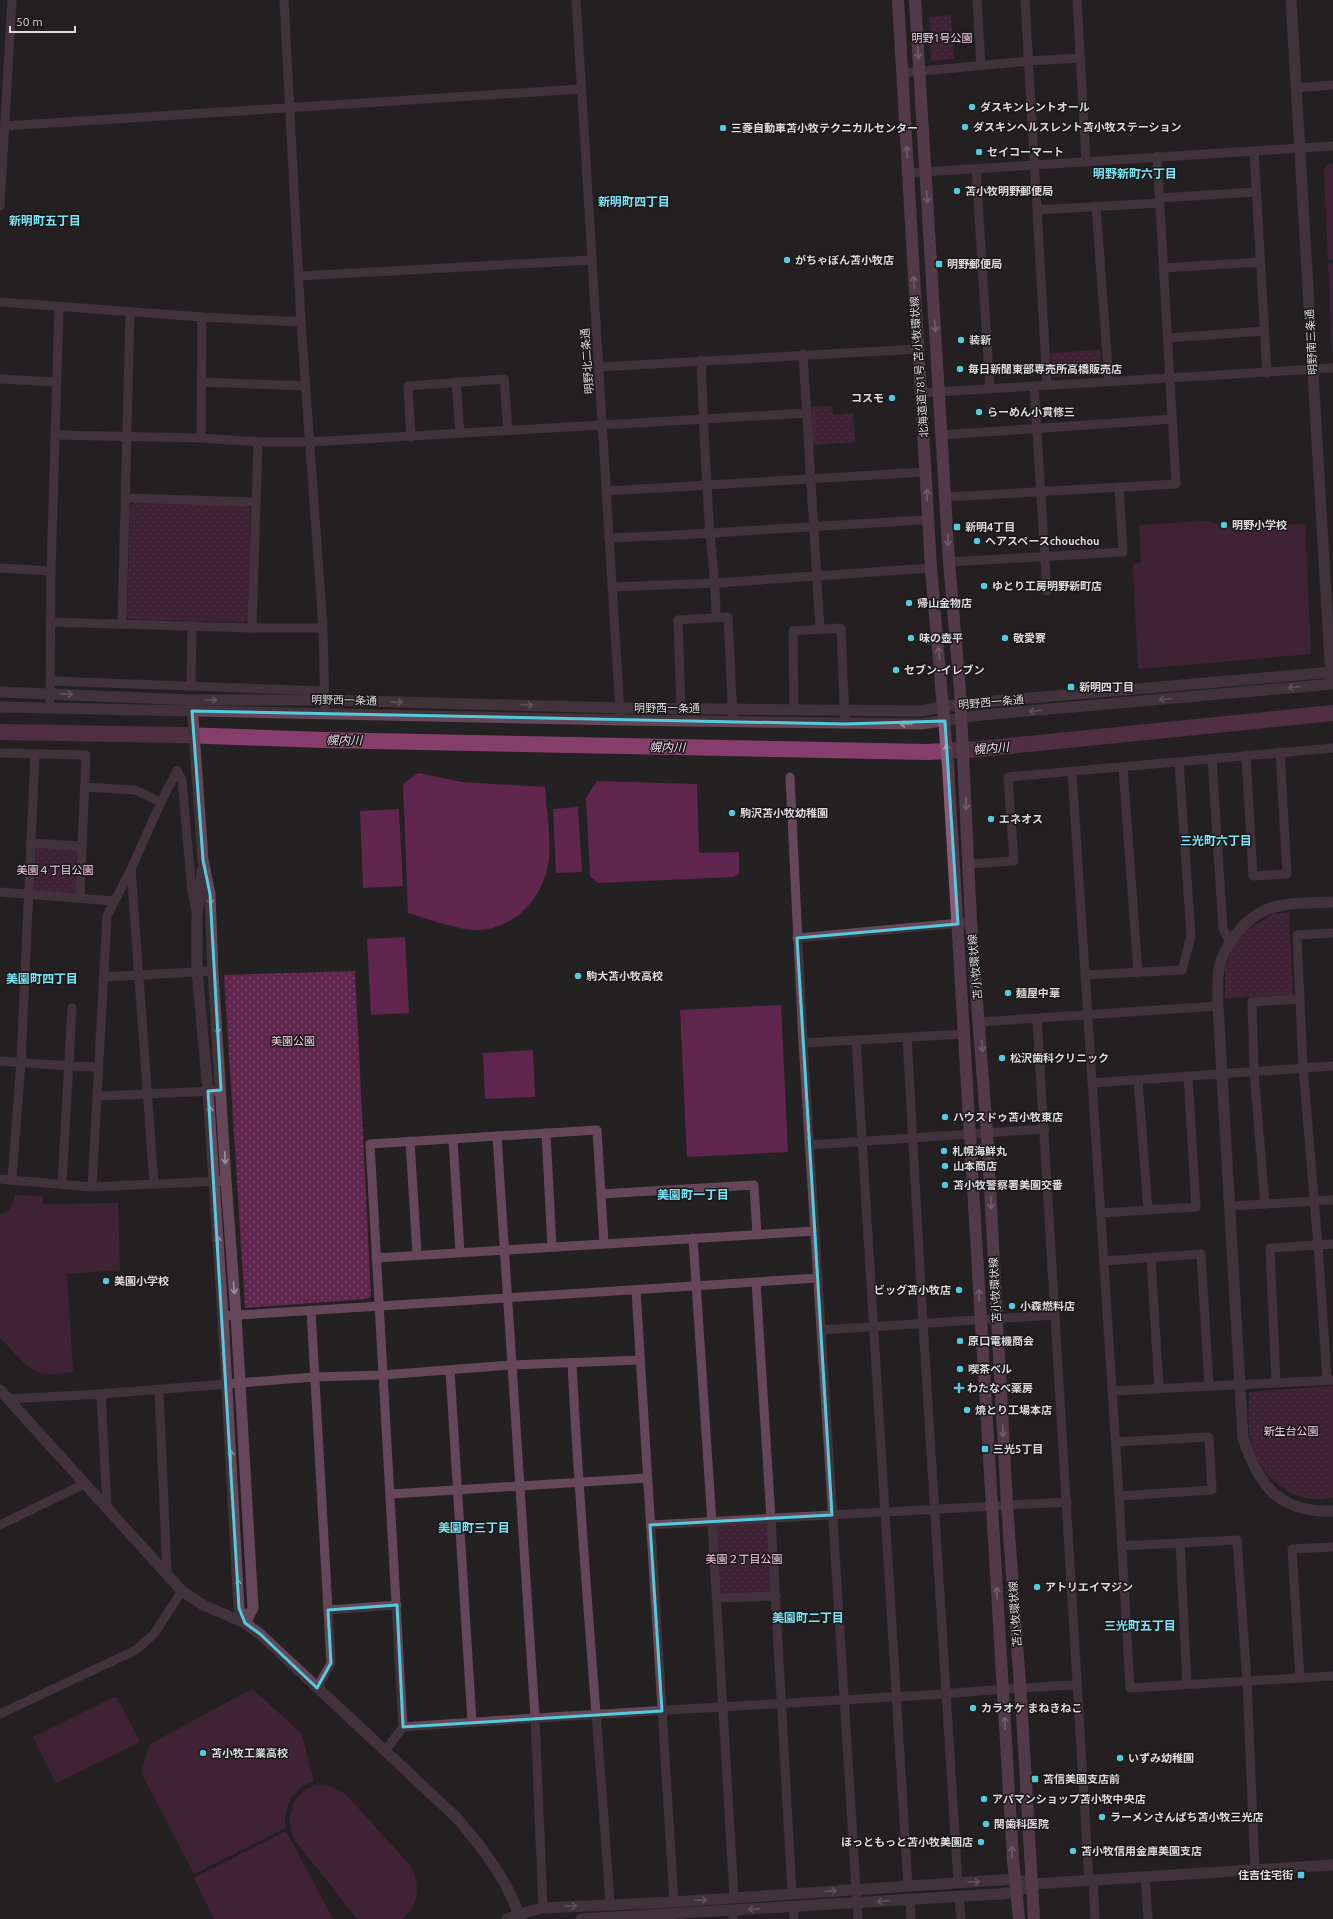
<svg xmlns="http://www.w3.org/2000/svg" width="1333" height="1919" viewBox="0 0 1333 1919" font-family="Ubuntu,'Noto Sans JP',sans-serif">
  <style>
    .grass { fill: url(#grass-dots) }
    .garden { fill: #61264d }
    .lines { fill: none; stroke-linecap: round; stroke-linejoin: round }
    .river { stroke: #863f6d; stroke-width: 16 }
    .minor { stroke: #664759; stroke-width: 9 }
    .tertiary { stroke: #664759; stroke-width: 11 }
    .secondary { stroke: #8c5a79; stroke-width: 12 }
    .oneway { stroke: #c1aeb9 }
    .oneway2 { stroke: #a2919a }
    .marked { fill: none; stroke: #54cadd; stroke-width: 3; stroke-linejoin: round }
    .poi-dot { fill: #54cadd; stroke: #1a1719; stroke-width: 1.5 }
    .labels { text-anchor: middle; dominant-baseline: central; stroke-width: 3; stroke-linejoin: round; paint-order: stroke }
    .park-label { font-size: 11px; fill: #fad0e8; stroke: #1a1719 }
    .poi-label { font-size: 11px; font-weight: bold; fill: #dddbdc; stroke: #1a1719; text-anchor: start }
    .street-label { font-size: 11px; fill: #dddbdc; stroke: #1a1719 }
    .neighbourhood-label { font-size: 12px; font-weight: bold; fill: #7ae3f4; stroke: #1a1719 }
    .water-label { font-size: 12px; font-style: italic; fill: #f2dde9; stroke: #1a1719 }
  </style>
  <defs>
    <pattern id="grass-dots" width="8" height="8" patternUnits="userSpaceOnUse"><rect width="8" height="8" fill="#61264d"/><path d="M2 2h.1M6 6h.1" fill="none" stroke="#774566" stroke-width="1.8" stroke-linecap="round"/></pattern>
  </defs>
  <rect width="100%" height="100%" fill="#242122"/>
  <g class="grass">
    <path d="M951,15L954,59L931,61L930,17Z"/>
    <path d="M1100,350L1101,375L1052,377L1051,353Z"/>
    <path d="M832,406L833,415L853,413L855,442L813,445L810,407Z"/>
    <path d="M133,502L247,506L250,509L249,620L244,622L129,619L127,617L130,508Z"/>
    <path d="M30,843L82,846L80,898L27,894Z"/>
    <path d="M1289,912L1293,995L1225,998V969L1234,945L1248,930L1272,914Z"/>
    <path d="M355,971L371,1296L368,1299L245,1308L224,975Z"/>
    <path d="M1333,1386V1498C1327,1498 1321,1499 1315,1499C1282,1497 1256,1469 1250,1438C1247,1424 1249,1407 1249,1392Z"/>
    <path d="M771,1519L776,1596L717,1598L712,1523Z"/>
  </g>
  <g class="garden">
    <path d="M1333,163V260H1328L1324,170L1329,164Z"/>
    <path d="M1333,263V352H1332L1328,264Z"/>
    <path d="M1207,521L1227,527L1305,524L1311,654L1138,669L1133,564L1141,563L1139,525Z"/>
    <path d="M418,773L462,782L545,787C548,835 561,876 521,913C508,924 490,931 473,930C451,928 429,919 408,913L403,784Z"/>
    <path d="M597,781L697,784L699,853L739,852V873L734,877L598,883L590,876L586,798Z"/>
    <path d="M578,807L582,872L556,873L553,809Z"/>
    <path d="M399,809L403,886L363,888L360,811Z"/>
    <path d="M405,937L409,1013L371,1015L367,939Z"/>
    <path d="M781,1005L788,1152L687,1157L680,1010Z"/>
    <path d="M533,1050L535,1097L485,1099L483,1053Z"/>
    <path d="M15,1195L43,1196V1204L118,1203L120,1270L67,1274L73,1372C64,1373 55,1375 47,1374C28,1373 13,1350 0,1338V1214C11,1212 12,1206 15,1195Z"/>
    <path d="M252,1689L301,1733L314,1781C292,1788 284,1806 285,1828L194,1874L141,1772L150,1744Z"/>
    <path d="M116,1696L140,1742L56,1783L33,1737Z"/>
    <path d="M321,1785L332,1787L345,1794L410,1865C420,1883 420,1906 402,1919H357L294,1839C283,1819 295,1785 321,1785Z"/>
    <path d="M286,1831L333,1919H214L194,1878Z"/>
  </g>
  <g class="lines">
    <path class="river" d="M0,732L181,735L324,740L928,752L980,749L1333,713"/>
    <g class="minor">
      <path d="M284,0L301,322L323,628L325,713"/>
      <path d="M576,0L620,713"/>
      <path d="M977,0L981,66"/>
      <path d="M1025,0L1047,385"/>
      <path d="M1077,0L1086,161"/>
      <path d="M902,73L1029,61L1081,58"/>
      <path d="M1296,88L1333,85"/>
      <path d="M4,126L582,89"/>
      <path d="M1254,151L1267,373"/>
      <path d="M976,169L990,389"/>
      <path d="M908,173L1333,146"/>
      <path d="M1159,198L1256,192"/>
      <path d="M0,206L12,0"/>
      <path d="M1096,206L1109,382"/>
      <path d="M1037,210L1159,203"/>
      <path d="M1163,268L1260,262"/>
      <path d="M300,276L592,260"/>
      <path d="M0,302L202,317L301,322"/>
      <path d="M1168,338L1264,331"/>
      <path d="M803,354L820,629"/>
      <path d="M701,360C703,418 706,477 710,535C713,562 716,589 716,617"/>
      <path d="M600,367L918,349"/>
      <path d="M0,379L56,382"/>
      <path d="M202,382L305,386"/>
      <path d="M456,382L460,433"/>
      <path d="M1034,386L1047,591"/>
      <path d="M921,393L1333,368"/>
      <path d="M56,435L201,438L258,442H310L807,413"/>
      <path d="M942,435L1173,419"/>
      <path d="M411,437L408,386L504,379L508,430"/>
      <path d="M201,438L202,317"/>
      <path d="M607,491L926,472"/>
      <path d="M946,497L1176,484L1157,156"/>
      <path d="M126,498L255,502"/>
      <path d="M609,538C716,534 822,525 928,520"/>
      <path d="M949,562L1123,552L1119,487"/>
      <path d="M0,568L51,571"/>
      <path d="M612,587L716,583L931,568"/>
      <path d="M50,622L252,628H323"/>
      <path d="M122,624L130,312"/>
      <path d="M252,628L258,442"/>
      <path d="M50,681L324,691"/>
      <path d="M191,686L192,626"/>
      <path d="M50,708L51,571L59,307"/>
      <path d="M681,708L678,620L728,617L733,721"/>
      <path d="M794,709L793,631L841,628L845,724"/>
      <path d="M0,753L86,755L80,898"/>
      <path d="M1246,756L1253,876L1287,874L1280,752"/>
      <path d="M1212,759L1223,929L1230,941"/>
      <path d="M1123,768L1138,973"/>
      <path d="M177,771L182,780L192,892L196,911"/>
      <path d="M1072,772L1119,1496L1130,1688L1333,1676"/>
      <path d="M790,777L803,1043L858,1919"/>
      <path d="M84,787L135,790L161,802"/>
      <path d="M30,843L82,846"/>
      <path d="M968,864L1014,861L1008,777L1333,748"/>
      <path d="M131,869L154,1184"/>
      <path d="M0,892L113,901"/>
      <path d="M797,938L971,922"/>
      <path d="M1085,975L1182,970L1191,936L1179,762"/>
      <path d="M103,977L213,971"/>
      <path d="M1037,1019L1089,1880"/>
      <path d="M980,1022L1218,1006"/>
      <path d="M907,1037L923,1324L958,1883"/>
      <path d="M856,1041L908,1886"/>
      <path d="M803,1043L964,1034"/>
      <path d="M0,1061L68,1066L97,1067"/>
      <path d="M1138,1080L1148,1210"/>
      <path d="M1092,1083L1333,1066"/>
      <path d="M97,1096L214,1091"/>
      <path d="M546,1133L552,1247"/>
      <path d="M497,1136L535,1717L543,1908"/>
      <path d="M453,1139L460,1253"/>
      <path d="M410,1141L417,1255"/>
      <path d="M810,1145L1045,1129"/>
      <path d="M0,1179L92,1187L220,1181"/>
      <path d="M12,1180L21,1062L35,754"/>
      <path d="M62,1184L72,1008"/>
      <path d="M92,1187L107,916L131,869L161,802L177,771"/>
      <path d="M601,1194L754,1185L757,1235"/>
      <path d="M1265,1204L1254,1072L1252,1002L1300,999"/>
      <path d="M1230,1206L1333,1200"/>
      <path d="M1101,1213L1196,1207L1188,1076"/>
      <path d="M693,1238L712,1523L734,1897"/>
      <path d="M604,1244L597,1130L370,1144C380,1338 393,1533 403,1727C566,1715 729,1707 891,1697C953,1694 1015,1687 1077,1685"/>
      <path d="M376,1258L815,1231"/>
      <path d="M1151,1258L1159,1389"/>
      <path d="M1104,1261L1201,1254L1209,1386"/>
      <path d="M756,1282L771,1519L792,1893"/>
      <path d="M636,1290L674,1902"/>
      <path d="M311,1310L331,1663L317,1688"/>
      <path d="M223,1316L818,1278"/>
      <path d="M822,1330L1054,1315"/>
      <path d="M572,1363C581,1544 598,1724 610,1904"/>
      <path d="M450,1370L472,1722"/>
      <path d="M1327,1380L1318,1245L1303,1067L1297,935L1333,933"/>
      <path d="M1276,1383L1270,1248L1333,1244"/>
      <path d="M159,1390L167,1574"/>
      <path d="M1112,1391L1333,1380"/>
      <path d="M101,1394L107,1507"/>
      <path d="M8,1399L101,1394L314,1377L383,1375L511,1365L640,1360"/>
      <path d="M1116,1442L1209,1437L1212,1490L1119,1496"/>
      <path d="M391,1494L647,1478"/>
      <path d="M0,1525L84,1484"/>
      <path d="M650,1525L1067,1502"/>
      <path d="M1180,1543L1187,1684"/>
      <path d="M1122,1546L1237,1540L1247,1682L1255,1870"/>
      <path d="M717,1598L776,1596"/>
      <path d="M328,1610L397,1605"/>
      <path d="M1300,1678L1292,1549L1333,1547"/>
      <path d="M0,1714L136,1650L154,1634L182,1591"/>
      <path d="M385,1751L403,1727"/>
      <path d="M1145,1876L1148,1919"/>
      <path d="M1093,1880L1095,1919"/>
      <path d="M959,1896L961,1919"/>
      <path d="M910,1899L911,1919"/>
      <path d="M793,1906L794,1919"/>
      <path d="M732,1911L733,1919"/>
    </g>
    <g class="tertiary">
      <path d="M1291,0L1331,679"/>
      <path d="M0,692L193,700H324L620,708L920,711L960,704L1333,672"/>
      <path d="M192,704L203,860L210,894L213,971L226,1181L236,1315L253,1608L245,1623"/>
      <path d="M0,707L621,720L921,724L982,715L1333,684"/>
      <path d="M202,871L197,917V971L208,1091L223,1316L239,1608L245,1623"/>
      <path d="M1333,902C1313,903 1288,902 1268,909C1246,917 1223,946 1219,969C1217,981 1218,994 1218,1006L1243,1438C1259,1486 1279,1513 1333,1511"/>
      <path d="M0,1390L182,1591L203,1605L245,1623L260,1634L457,1818C483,1849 508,1880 520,1919"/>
      <path d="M507,1919L519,1914L543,1908L674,1902L1015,1879L1032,1884L1333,1865"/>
      <path d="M581,1919L999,1894L1017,1892L1025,1888"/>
    </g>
    <g class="secondary">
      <path d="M898,0L931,568L948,766L1013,1860L1019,1919"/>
      <path d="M915,0L949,562L960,691L971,922L987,1133L1007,1505L1021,1698L1034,1919"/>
    </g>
  </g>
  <defs><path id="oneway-shaft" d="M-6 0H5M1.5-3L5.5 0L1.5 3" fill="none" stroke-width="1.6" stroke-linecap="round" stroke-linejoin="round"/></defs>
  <g class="oneway">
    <use href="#oneway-shaft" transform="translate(918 53) rotate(86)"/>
    <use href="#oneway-shaft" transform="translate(907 152) rotate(-93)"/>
    <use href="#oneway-shaft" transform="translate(927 197) rotate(87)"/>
    <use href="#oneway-shaft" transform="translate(914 282) rotate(-93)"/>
    <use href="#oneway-shaft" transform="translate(935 326) rotate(86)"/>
    <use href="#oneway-shaft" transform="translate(927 495) rotate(-93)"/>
    <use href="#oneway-shaft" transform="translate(948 540) rotate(87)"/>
    <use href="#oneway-shaft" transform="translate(939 653) rotate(-96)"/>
    <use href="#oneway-shaft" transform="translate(947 750) rotate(-94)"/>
    <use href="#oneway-shaft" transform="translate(966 804) rotate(88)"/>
    <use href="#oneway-shaft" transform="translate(982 1046) rotate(86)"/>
    <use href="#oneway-shaft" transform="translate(991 1203) rotate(87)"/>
    <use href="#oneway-shaft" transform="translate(979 1295) rotate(-93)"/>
    <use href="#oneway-shaft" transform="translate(1003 1431) rotate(87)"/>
    <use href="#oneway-shaft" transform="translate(997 1593) rotate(-93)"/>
    <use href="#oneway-shaft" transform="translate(1005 1723) rotate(-93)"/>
    <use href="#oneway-shaft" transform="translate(1012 1852) rotate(-93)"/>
  </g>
  <g class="oneway2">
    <use href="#oneway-shaft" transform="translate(1294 687) rotate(175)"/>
    <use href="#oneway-shaft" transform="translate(67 694) rotate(2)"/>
    <use href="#oneway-shaft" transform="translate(1165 699) rotate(175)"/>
    <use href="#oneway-shaft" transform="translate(211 700)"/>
    <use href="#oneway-shaft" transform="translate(397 702) rotate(2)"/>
    <use href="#oneway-shaft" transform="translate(527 705) rotate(2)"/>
    <use href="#oneway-shaft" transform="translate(1035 711) rotate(175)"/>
    <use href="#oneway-shaft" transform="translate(906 724) rotate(-180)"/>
    <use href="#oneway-shaft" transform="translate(210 899) rotate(86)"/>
    <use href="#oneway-shaft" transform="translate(217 1028) rotate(86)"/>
    <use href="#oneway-shaft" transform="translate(210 1112) rotate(-94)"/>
    <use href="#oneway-shaft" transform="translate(225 1158) rotate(87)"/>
    <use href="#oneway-shaft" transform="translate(218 1242) rotate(-94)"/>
    <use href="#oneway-shaft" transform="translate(234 1288) rotate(85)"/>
    <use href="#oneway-shaft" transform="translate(231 1456) rotate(-93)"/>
    <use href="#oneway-shaft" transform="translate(238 1585) rotate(-93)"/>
    <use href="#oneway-shaft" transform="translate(974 1882) rotate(-4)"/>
    <use href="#oneway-shaft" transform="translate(831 1891) rotate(-4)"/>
    <use href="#oneway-shaft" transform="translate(701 1900) rotate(-4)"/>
    <use href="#oneway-shaft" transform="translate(883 1901) rotate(176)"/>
    <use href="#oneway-shaft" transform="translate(571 1906) rotate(-3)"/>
    <use href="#oneway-shaft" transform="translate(754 1909) rotate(176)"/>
  </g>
  <path d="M0 0H1333V1919H0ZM192,711L845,724L945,721L958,924L797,938L832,1515L650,1525L662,1711L403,1727L397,1605L328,1610L331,1663L317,1688L260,1634L245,1623L239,1608L208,1091L221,1090L210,894L203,860Z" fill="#242122" fill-opacity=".55" fill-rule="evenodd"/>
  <path class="marked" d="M192,711L845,724L945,721L958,924L797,938L832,1515L650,1525L662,1711L403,1727L397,1605L328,1610L331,1663L317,1688L260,1634L245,1623L239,1608L208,1091L221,1090L210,894L203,860Z"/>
  <g class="poi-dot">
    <circle cx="972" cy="107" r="4"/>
    <circle cx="965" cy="127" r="4"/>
    <circle cx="723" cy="128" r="4"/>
    <circle cx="979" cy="152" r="4"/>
    <circle cx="957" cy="191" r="4"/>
    <circle cx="787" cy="260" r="4"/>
    <rect x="935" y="260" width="8" height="8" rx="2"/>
    <circle cx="961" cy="340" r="4"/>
    <circle cx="960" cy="369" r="4"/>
    <circle cx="892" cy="398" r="4"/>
    <circle cx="979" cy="412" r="4"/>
    <circle cx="1224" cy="525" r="4"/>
    <rect x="953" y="523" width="8" height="8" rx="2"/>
    <circle cx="977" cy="541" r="4"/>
    <circle cx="984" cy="586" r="4"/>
    <circle cx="909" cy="603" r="4"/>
    <circle cx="911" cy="638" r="4"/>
    <circle cx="1005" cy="638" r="4"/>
    <circle cx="896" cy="670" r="4"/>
    <rect x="1067" y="683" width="8" height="8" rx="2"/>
    <circle cx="732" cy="813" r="4"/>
    <circle cx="991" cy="819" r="4"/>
    <circle cx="578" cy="976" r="4"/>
    <circle cx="1008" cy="993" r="4"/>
    <circle cx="1002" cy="1058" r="4"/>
    <circle cx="945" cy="1117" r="4"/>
    <circle cx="944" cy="1151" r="4"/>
    <circle cx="945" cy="1166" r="4"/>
    <circle cx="945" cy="1185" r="4"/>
    <circle cx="106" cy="1281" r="4"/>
    <circle cx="959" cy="1290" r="4"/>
    <circle cx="1012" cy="1306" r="4"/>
    <circle cx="960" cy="1341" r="4"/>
    <circle cx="960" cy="1369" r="4"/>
    <path d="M957 1382h4v4h4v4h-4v4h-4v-4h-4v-4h4z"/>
    <circle cx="967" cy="1410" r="4"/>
    <rect x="981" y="1445" width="8" height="8" rx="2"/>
    <circle cx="1037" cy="1587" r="4"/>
    <circle cx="973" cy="1708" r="4"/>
    <circle cx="203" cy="1753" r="4"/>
    <circle cx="1120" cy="1758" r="4"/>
    <rect x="1031" y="1775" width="8" height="8" rx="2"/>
    <circle cx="984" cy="1799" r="4"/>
    <circle cx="1102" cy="1817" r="4"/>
    <circle cx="986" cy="1824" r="4"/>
    <circle cx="981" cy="1842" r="4"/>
    <circle cx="1073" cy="1851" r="4"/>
    <rect x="1297" y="1871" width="8" height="8" rx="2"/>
  </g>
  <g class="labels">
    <g class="park-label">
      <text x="942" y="38">明野1号公園</text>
      <text x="55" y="870">美園４丁目公園</text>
      <text x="293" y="1041">美園公園</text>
      <text x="1291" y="1431">新生台公園</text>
      <text x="744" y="1559">美園２丁目公園</text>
    </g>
    <g class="poi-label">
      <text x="980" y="107">ダスキンレントオール</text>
      <text x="973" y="127">ダスキンヘルスレント苫小牧ステーション</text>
      <text x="731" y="128">三菱自動車苫小牧テクニカルセンター</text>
      <text x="987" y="152">セイコーマート</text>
      <text x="965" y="191">苫小牧明野郵便局</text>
      <text x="795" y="260">がちゃぽん苫小牧店</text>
      <text x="947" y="264">明野郵便局</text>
      <text x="969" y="340">装新</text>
      <text x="968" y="369">毎日新聞東部専売所高橋販売店</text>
      <text x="884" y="398" text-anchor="end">コスモ</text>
      <text x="987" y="412">らーめん小貫修三</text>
      <text x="1232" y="525">明野小学校</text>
      <text x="965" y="527">新明4丁目</text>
      <text x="985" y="541">ヘアスペースchouchou</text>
      <text x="992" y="586">ゆとり工房明野新町店</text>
      <text x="917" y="603">帰山金物店</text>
      <text x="919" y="638">味の壺平</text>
      <text x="1013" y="638">敬愛寮</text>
      <text x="904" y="670">セブン-イレブン</text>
      <text x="1079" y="687">新明四丁目</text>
      <text x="740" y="813">駒沢苫小牧幼稚園</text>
      <text x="999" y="819">エネオス</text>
      <text x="586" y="976">駒大苫小牧高校</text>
      <text x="1016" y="993">麺屋中華</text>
      <text x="1010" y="1058">松沢歯科クリニック</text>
      <text x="953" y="1117">ハウスドゥ苫小牧東店</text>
      <text x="952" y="1151">札幌海鮮丸</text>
      <text x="953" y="1166">山本商店</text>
      <text x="953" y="1185">苫小牧警察署美園交番</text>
      <text x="114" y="1281">美園小学校</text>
      <text x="951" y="1290" text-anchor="end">ビッグ苫小牧店</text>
      <text x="1020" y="1306">小森燃料店</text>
      <text x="968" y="1341">原口電機商会</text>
      <text x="968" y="1369">喫茶ベル</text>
      <text x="967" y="1388">わたなべ薬房</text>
      <text x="975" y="1410">焼とり工場本店</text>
      <text x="993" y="1449">三光5丁目</text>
      <text x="1045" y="1587">アトリエイマジン</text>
      <text x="981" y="1708">カラオケ まねきねこ</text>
      <text x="211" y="1753">苫小牧工業高校</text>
      <text x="1128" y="1758">いずみ幼稚園</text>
      <text x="1043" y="1779">苫信美園支店前</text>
      <text x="992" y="1799">アパマンショップ苫小牧中央店</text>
      <text x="1110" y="1817">ラーメンさんぱち苫小牧三光店</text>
      <text x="994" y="1824">関歯科医院</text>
      <text x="973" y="1842" text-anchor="end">ほっともっと苫小牧美園店</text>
      <text x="1081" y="1851">苫小牧信用金庫美園支店</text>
      <text x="1293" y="1875" text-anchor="end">住吉住宅街</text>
    </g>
    <g class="street-label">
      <text transform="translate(1311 342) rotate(-93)">明野南三条通</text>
      <text transform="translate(587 361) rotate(-94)">明野北二条通</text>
      <text transform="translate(919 367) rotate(-94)">北海道道781号 苫小牧環状線</text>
      <text transform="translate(344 700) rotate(1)">明野西一条通</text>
      <text transform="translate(991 702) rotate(-5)">明野西一条通</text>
      <text x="667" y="708">明野西一条通</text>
      <text transform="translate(975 967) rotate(-95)">苫小牧環状線</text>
      <text transform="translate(995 1290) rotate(-93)">苫小牧環状線</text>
      <text transform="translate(1015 1614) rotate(-94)">苫小牧環状線</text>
    </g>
    <g class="neighbourhood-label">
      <text x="1135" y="173">明野新町六丁目</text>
      <text x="634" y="201">新明町四丁目</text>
      <text x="45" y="220">新明町五丁目</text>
      <text x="1216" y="840">三光町六丁目</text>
      <text x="42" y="978">美園町四丁目</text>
      <text x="693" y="1194">美園町一丁目</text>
      <text x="474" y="1527">美園町三丁目</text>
      <text x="808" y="1617">美園町二丁目</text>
      <text x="1140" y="1625">三光町五丁目</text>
    </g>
    <g class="water-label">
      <text transform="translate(344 740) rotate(1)">幌内川</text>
      <text transform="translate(667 747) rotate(1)">幌内川</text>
      <text transform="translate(991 748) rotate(-5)">幌内川</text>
    </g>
  </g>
  <path d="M10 26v6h65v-6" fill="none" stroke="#dddbdc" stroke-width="2"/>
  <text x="16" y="26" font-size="12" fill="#dddbdc" stroke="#1a1719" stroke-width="3" paint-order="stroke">50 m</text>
</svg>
